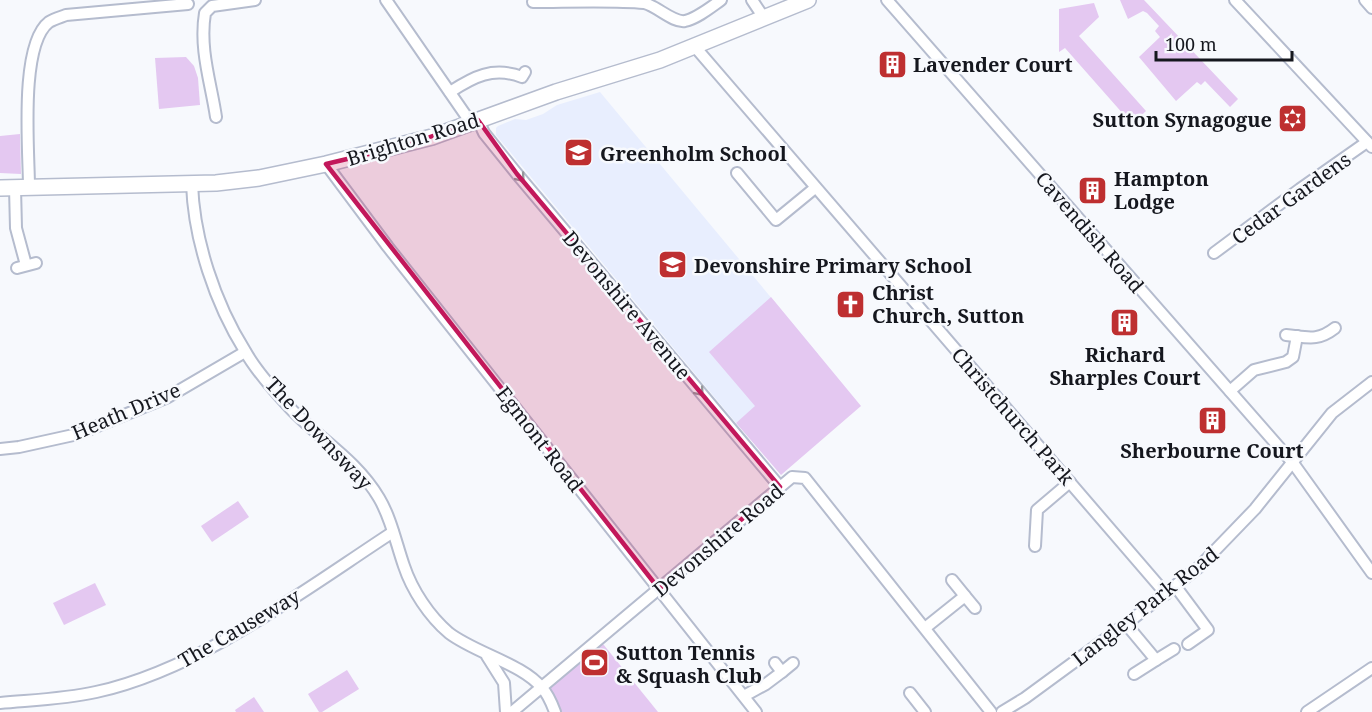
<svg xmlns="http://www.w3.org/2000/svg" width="1372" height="712" viewBox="0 0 1372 712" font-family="'Noto Serif',serif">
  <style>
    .built { fill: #e8eefe }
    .green { fill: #e4c8f1 }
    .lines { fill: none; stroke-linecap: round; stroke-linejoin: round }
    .minor-casing { stroke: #b5bcce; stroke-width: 14 }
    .secondary-casing { stroke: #b5bcce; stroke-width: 18 }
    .minor { stroke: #fff; stroke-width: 10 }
    .secondary { stroke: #fff; stroke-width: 15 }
    .oneway { stroke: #96979a }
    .marked { fill: #c2185b; fill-opacity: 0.2; stroke: #c2185b; stroke-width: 4.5; stroke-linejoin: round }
    .labels { text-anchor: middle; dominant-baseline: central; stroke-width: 5; stroke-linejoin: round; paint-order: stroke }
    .poi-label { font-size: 20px; font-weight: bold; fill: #15171e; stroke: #f7f9fd; text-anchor: start }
    .street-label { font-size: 20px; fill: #15171e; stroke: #f7f9fd }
  </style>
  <rect width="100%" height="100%" fill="#f7f9fd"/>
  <path class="built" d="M600,92L818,354L736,423L496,135V128L498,126L515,119L526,120L543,114L557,105Z"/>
  <g class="green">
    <path d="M1120,0H1144L1238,99L1230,107L1205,81L1201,85L1197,82L1176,101L1139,57L1160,37L1155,31L1159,26L1147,13L1143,11L1128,19Z"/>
    <path d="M1094,3L1099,17L1079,36L1146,111L1132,124L1065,48L1059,52V9Z"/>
    <path d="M186,57L194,66L198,78L200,105L159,109L155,58Z"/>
    <path d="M20,134L21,174L0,173V136Z"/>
    <path d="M771,297L861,406L781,475L736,423L755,406L709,352Z"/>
    <path d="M238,501L249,517L212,542L201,526Z"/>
    <path d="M95,583L106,605L64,625L53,603Z"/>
    <path d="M599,639L658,712H555L542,687Z"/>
    <path d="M347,670L359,689L322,712H319L308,694Z"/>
    <path d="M254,697L264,712H236L235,710Z"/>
  </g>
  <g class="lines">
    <defs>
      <g id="minor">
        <path d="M386,0L471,123"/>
        <path d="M752,0L764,18"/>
        <path d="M887,0L1293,463L1372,573"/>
        <path d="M1235,0L1372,147"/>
        <path d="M1365,0L1372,8"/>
        <path d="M533,2C565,2 614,0 644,3C657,6 673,23 685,21C698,18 711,7 721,0"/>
        <path d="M696,48L1166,594"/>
        <path d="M450,92C473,77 493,66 522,77L525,72"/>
        <path d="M216,117C211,83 199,49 205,13L212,6L255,0"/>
        <path d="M478,120L484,133L517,174L780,487"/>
        <path d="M326,164L388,247L756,712"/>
        <path d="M737,173L776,220L815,188"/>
        <path d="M192,184C194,240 215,303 245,351C255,369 276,393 290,408C319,439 356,459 379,498C391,518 396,543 404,566C412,590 429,616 449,633C475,653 523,664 542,688C548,694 552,704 555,712"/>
        <path d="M29,187C29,152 19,45 49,22C54,19 61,17 66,15L188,4"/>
        <path d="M15,188L16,228L26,265"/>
        <path d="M1214,253L1300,189L1367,142"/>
        <path d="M17,268L36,263"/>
        <path d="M1286,335C1307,337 1317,342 1335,328"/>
        <path d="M1230,391L1254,370L1286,362L1293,357L1297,336"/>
        <path d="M0,449L19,447L78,434L168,397L245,352"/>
        <path d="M1035,546L1037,510L1070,482"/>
        <path d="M952,580L965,596"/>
        <path d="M1176,587L1208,630L1188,644"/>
        <path d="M1126,624L1156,660L1134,674"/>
        <path d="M925,628L965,596L975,608"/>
        <path d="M487,656L504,683L506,712"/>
        <path d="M1156,660L1174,649"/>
        <path d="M782,672L793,663"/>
        <path d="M910,693L925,712"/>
        <path d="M744,696L766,684L782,672L775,663"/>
        <path d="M0,703C32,700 65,699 96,692C201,669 304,590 393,532"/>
        <path d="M512,712L792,477L805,478L991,712"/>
        <path d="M1002,712L1025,698L1126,624L1199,567L1255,509L1332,413L1372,382"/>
        <path d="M1307,712L1372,668"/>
      </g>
      <path id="secondary" d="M0,188L216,183L259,178L326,164L432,137L556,92L660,60L808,0"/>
    </defs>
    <use href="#minor" class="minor-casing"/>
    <use href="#secondary" class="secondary-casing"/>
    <use href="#minor" class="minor"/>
    <use href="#secondary" class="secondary"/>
  </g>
  <defs><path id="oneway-chevron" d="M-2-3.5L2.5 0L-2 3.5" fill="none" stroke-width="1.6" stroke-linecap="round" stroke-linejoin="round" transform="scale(1.5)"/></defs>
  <g class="oneway">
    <use href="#oneway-chevron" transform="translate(521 178) rotate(50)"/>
    <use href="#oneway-chevron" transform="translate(700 392) rotate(50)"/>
  </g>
  <path class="marked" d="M478,120L517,174L780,487L659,589L326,164L410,144Z"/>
  <defs>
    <symbol id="building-square" viewBox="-11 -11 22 22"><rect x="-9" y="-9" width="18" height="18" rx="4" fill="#be2f30" stroke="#f7f9fd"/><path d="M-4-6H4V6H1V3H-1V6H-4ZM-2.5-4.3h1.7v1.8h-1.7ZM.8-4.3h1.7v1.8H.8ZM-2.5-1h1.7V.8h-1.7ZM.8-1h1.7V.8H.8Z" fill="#fff"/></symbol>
    <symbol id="synagogue-square" viewBox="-11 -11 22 22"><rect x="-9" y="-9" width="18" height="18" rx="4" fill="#be2f30" stroke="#f7f9fd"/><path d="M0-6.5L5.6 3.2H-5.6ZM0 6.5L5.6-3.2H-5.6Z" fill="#fff"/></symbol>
    <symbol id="school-square" viewBox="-11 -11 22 22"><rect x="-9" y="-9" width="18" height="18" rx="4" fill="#be2f30" stroke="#f7f9fd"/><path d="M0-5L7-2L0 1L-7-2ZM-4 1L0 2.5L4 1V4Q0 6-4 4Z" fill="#fff"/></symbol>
    <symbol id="church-square" viewBox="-11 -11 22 22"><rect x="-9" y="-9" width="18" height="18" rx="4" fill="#be2f30" stroke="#f7f9fd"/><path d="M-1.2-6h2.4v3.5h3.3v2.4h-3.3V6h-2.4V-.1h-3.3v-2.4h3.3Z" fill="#fff"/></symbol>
    <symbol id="stadium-square" viewBox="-11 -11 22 22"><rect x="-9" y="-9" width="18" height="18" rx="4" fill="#be2f30" stroke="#f7f9fd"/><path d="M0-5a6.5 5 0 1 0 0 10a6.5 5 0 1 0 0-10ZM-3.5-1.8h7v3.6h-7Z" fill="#fff"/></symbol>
  </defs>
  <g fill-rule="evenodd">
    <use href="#building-square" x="876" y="48" width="33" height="33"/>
    <use href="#synagogue-square" x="1276" y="102" width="33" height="33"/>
    <use href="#school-square" x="562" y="136" width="33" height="33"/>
    <use href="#building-square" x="1076" y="174" width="33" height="33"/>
    <use href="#school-square" x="656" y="248" width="33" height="33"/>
    <use href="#church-square" x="834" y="288" width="33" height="33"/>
    <use href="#building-square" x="1108" y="306" width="33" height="33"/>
    <use href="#building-square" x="1196" y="404" width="33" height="33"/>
    <use href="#stadium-square" x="578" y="646" width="33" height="33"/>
  </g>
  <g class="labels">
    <g class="poi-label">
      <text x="913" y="64">Lavender Court</text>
      <text x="1272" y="119" text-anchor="end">Sutton Synagogue</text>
      <text x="600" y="153">Greenholm School</text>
      <text x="1114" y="178">Hampton<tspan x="1114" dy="23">Lodge</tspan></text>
      <text x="694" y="265">Devonshire Primary School</text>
      <text x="872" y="292">Christ<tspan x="872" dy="23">Church, Sutton</tspan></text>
      <text x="1125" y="354" text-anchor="middle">Richard<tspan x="1125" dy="23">Sharples Court</tspan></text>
      <text x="1212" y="450" text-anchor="middle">Sherbourne Court</text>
      <text x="616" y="652">Sutton Tennis<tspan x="616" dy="23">&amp; Squash Club</tspan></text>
    </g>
    <g class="street-label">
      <text transform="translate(413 139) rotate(-17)">Brighton Road</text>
      <text transform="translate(1291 198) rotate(-36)">Cedar Gardens</text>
      <text transform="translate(1090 232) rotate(49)">Cavendish Road</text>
      <text transform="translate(627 305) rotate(50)">Devonshire Avenue</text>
      <text transform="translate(126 411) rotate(-23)">Heath Drive</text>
      <text transform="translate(1013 416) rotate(49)">Christchurch Park</text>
      <text transform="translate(319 433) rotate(47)">The Downsway</text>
      <text transform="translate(540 439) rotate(52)">Egmont Road</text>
      <text transform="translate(718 540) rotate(-40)">Devonshire Road</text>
      <text transform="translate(1145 606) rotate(-38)">Langley Park Road</text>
      <text transform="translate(239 628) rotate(-30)">The Causeway</text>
    </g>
  </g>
  <path d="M1156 51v9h136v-9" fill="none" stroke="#15171e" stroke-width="3"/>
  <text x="1165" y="51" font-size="18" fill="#15171e" stroke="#f7f9fd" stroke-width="4.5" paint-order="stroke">100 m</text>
</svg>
